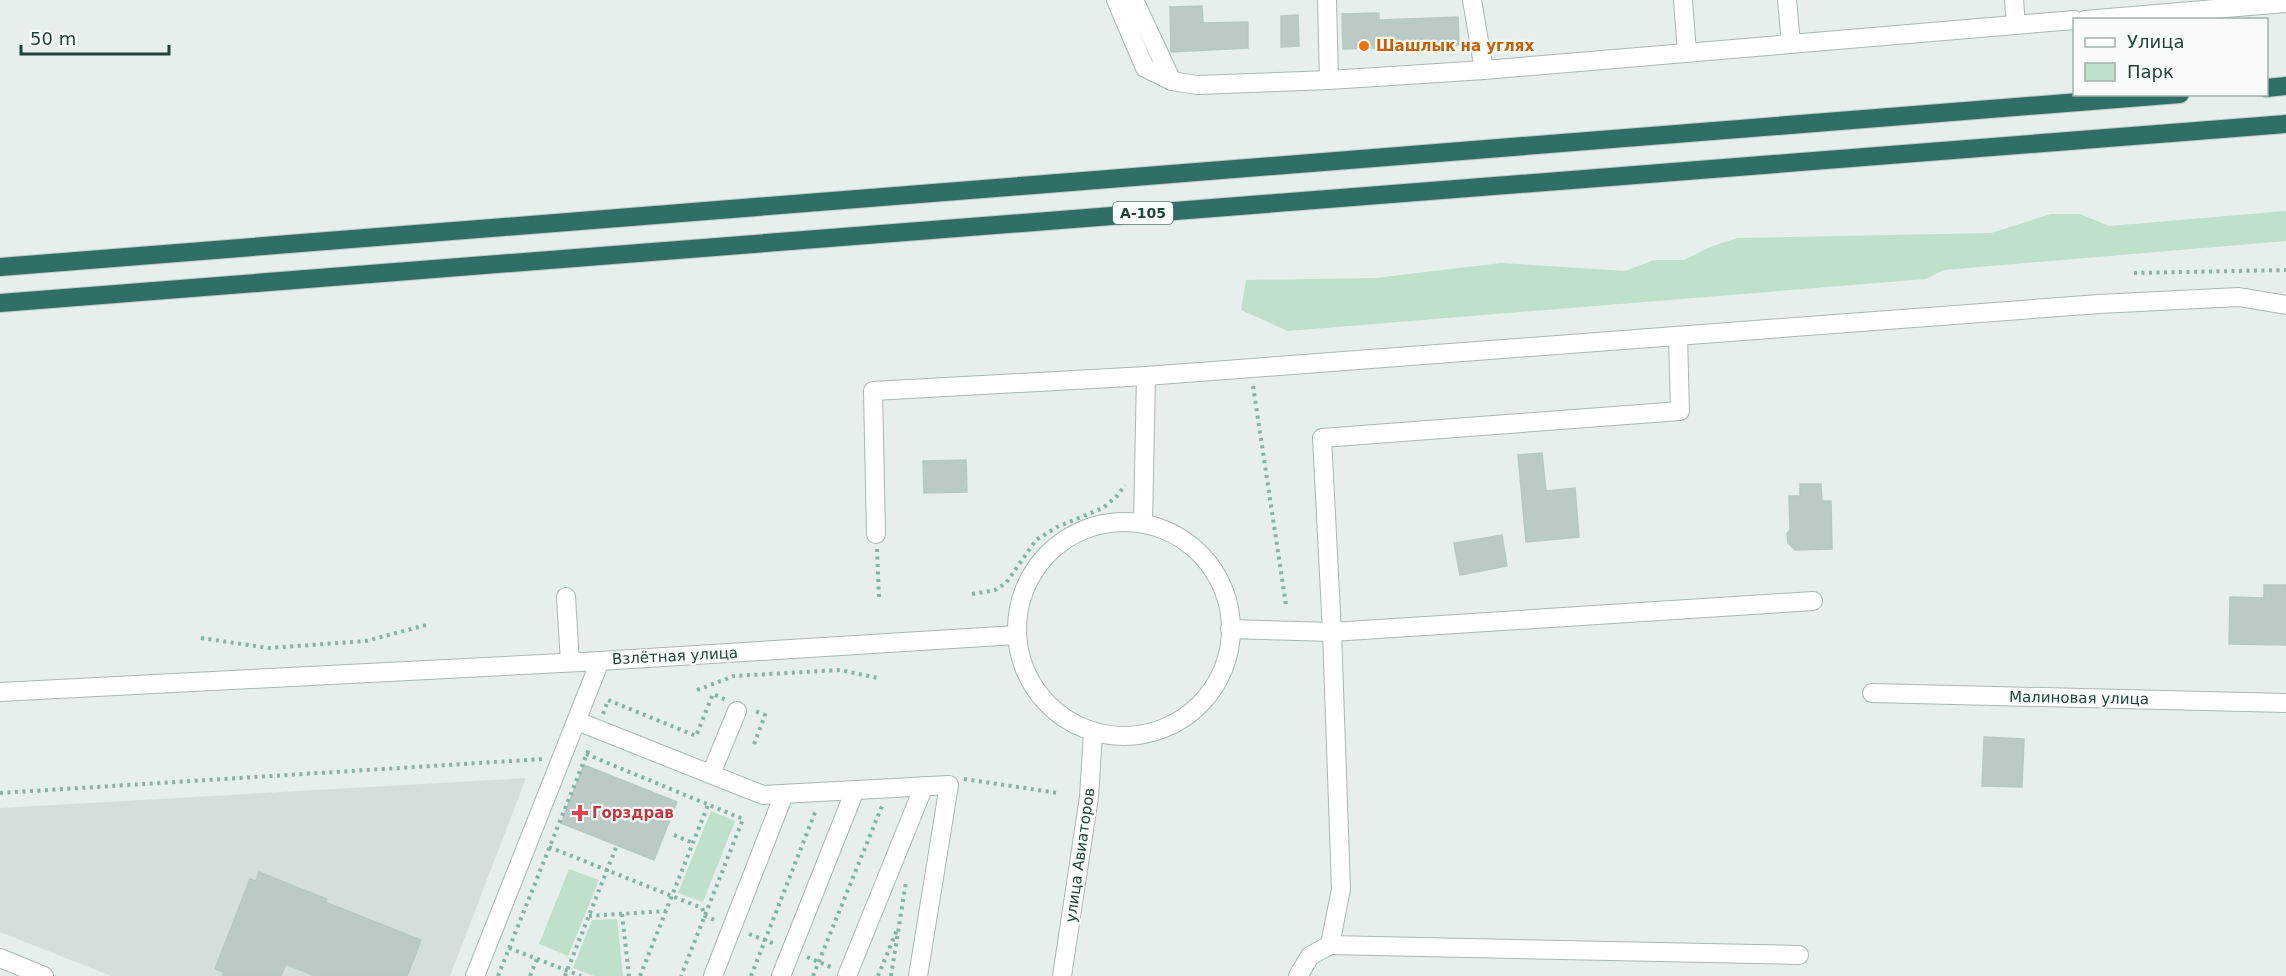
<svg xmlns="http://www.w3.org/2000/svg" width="2286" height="976" viewBox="0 0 2286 976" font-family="'DejaVu Sans',sans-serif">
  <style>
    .built { fill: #d4dfda }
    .green { fill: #bfe0ca }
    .building { fill: #bbcac5; stroke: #b8c9c3; stroke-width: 1.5 }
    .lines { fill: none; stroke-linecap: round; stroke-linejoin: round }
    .minor-casing { stroke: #a8b8b3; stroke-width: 20 }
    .highway-casing { stroke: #c2cac8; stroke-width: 20 }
    .path { stroke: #86b3a7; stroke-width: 4; stroke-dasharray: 3 4.5; stroke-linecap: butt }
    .minor { stroke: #fff; stroke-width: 18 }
    .highway { stroke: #2f6f65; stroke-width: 18 }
    .food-dot { fill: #e8710a; stroke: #f7fbf9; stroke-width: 2 }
    .health-dot { fill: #e0444e; stroke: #f7fbf9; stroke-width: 2 }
    .labels { text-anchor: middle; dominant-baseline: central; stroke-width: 4.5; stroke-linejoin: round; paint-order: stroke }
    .shield { fill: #f7fbf9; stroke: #637a75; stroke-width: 1.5 }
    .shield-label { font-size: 14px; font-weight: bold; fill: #24423c }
    .food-label { font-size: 15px; font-weight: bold; fill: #c56008; stroke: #f7fbf9; text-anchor: start }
    .street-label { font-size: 15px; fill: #24423c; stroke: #f7fbf9 }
    .health-label { font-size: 15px; font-weight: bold; fill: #be3a42; stroke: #f7fbf9; text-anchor: start }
  </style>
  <rect width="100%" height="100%" fill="#e6efeb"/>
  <path class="built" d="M526,778L450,976H111L0,932V808Z"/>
  <g class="green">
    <path d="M2286,211V241L1944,270L1926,279L1288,331L1241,310L1246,280L1376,278L1501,263L1625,271L1654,260H1684L1710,247L1737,238L1991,233L2051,214H2080L2109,226Z"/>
    <path d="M711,811L735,821L703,902L678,893Z"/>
    <path d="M569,869L599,880L568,956L539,944Z"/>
    <path d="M617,919L623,976H594L573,968L592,920Z"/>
  </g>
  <g class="building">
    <path d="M1202,6L1203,23L1248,22V48L1171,52L1170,7Z"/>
    <path d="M1379,13V20L1458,17L1459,45L1343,49L1342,14Z"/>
    <path d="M1298,15L1299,46L1281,47V16Z"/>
    <path d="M1542,453L1546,491L1575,488L1579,537L1526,542L1518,455Z"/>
    <path d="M966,460L967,492L924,493L923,461Z"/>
    <path d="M1800,484H1821L1822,501H1831L1832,549L1795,550L1788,543L1787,534L1790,530L1789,496H1800Z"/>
    <path d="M1502,535L1507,566L1460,575L1454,543Z"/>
    <path d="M2264,585H2286V645L2229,644L2230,597L2264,598Z"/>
    <path d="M1984,737L2024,739L2022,787L1982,786Z"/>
    <path d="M584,765L677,802L654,860L561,823Z"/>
    <path d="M259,872L327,899L325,902L421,940L407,976H315L286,964L281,976H222L224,972L215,969L250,879L256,881Z"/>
  </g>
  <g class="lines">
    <defs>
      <g id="minor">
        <path d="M1116,0L1145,68L1172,81L1197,85L1329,80L1484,70L2074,20"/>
        <path d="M1134,0L1172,81"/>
        <path d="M1327,0L1329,80"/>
        <path d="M1472,0L1484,70"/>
        <path d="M1683,0L1687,53"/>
        <path d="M1787,0L1791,44"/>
        <path d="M2014,0L2016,25"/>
        <path d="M2085,20L2286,3"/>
        <path d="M1678,337L1680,411L1322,438L1332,632L1341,889L1330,945L1799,955"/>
        <circle cx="1124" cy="629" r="107"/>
        <path d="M1143,523L1146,376L2099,304L2239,297L2286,305"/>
        <path d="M876,534L873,391L1146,376"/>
        <path d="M566,597L570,662"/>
        <path d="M1230,629L1332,632L1813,601"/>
        <path d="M0,692L600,661"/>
        <path d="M1872,693L2286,703"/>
        <path d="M577,721L763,795L949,785L918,976"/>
        <path d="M711,774L737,711"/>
        <path d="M0,958L44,976"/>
        <path d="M475,976L600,661L1016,635"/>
        <path d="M713,976L784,794"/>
        <path d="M781,976L855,790"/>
        <path d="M847,976L924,786"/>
        <path d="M1062,976L1089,797L1093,733"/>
        <path d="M1298,976L1310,956L1330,945"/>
      </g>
      <g id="highway">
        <path d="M2266,88L2286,86"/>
        <path d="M0,267L2180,94"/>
        <path d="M0,303L2286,124"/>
      </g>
    </defs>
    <use href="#minor" class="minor-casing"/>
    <use href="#highway" class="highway-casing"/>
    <g class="path">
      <path d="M2134,273L2286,270"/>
      <path d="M1253,386L1286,605"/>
      <path d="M877,549L879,599"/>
      <path d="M972,594L995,590L1006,583L1036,540L1057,527L1103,508L1117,496L1125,485"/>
      <path d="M201,638L269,648L366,641L430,624"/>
      <path d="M697,690L734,676L840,670L878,678"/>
      <path d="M603,714L608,700L696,736L713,694L726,700"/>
      <path d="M754,744L765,715L755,711"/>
      <path d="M586,754L743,819L681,976"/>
      <path d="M964,779L1058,793"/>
      <path d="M0,793L543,759"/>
      <path d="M674,835L693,843"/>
      <path d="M549,847L702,908L705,916L717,921"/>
      <path d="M622,914L629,976"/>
      <path d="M589,916L666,911"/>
      <path d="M749,934L775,944"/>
      <path d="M509,948L581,976"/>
      <path d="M807,957L831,967"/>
      <path d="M498,976L590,746"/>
      <path d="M530,976L537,959"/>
      <path d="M565,976L617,845"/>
      <path d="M640,976L708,805"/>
      <path d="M751,976L816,810"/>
      <path d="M813,976L882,806"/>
      <path d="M878,976L897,930"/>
      <path d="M891,976L906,882"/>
    </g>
    <use href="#minor" class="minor"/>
    <use href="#highway" class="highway"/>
  </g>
  <circle class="food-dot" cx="1364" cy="46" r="6"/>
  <path class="health-dot" d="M577 804h6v6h6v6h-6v6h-6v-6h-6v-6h6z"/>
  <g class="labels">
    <rect class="shield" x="1113" y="202" width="60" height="22" rx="4.5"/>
    <g class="shield-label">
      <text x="1143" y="213">А-105</text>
    </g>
    <g class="food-label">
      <text x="1376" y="46">Шашлык на углях</text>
    </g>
    <g class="street-label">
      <text transform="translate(675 656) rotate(-3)">Взлётная улица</text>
      <text transform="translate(2079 698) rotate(1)">Малиновая улица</text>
      <text transform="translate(1080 855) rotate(-82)">улица Авиаторов</text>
    </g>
    <g class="health-label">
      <text x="592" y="813">Горздрав</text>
    </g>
  </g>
  <rect x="2073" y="18" width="195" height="78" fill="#f7fbf9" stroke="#a3b1ad" stroke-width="1.5"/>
  <rect x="2085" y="38" width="30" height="9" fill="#ffffff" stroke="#a3b1ad" stroke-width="1.5"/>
  <text x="2127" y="48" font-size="18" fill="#24423c">Улица</text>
  <rect x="2085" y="63" width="30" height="18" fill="#bfe0ca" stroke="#a3b1ad" stroke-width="1.5"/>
  <text x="2127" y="78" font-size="18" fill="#24423c">Парк</text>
  <path d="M21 45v9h148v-9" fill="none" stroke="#24423c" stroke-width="3"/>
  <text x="30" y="45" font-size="18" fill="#24423c" stroke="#f7fbf9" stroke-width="4.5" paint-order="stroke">50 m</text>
</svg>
